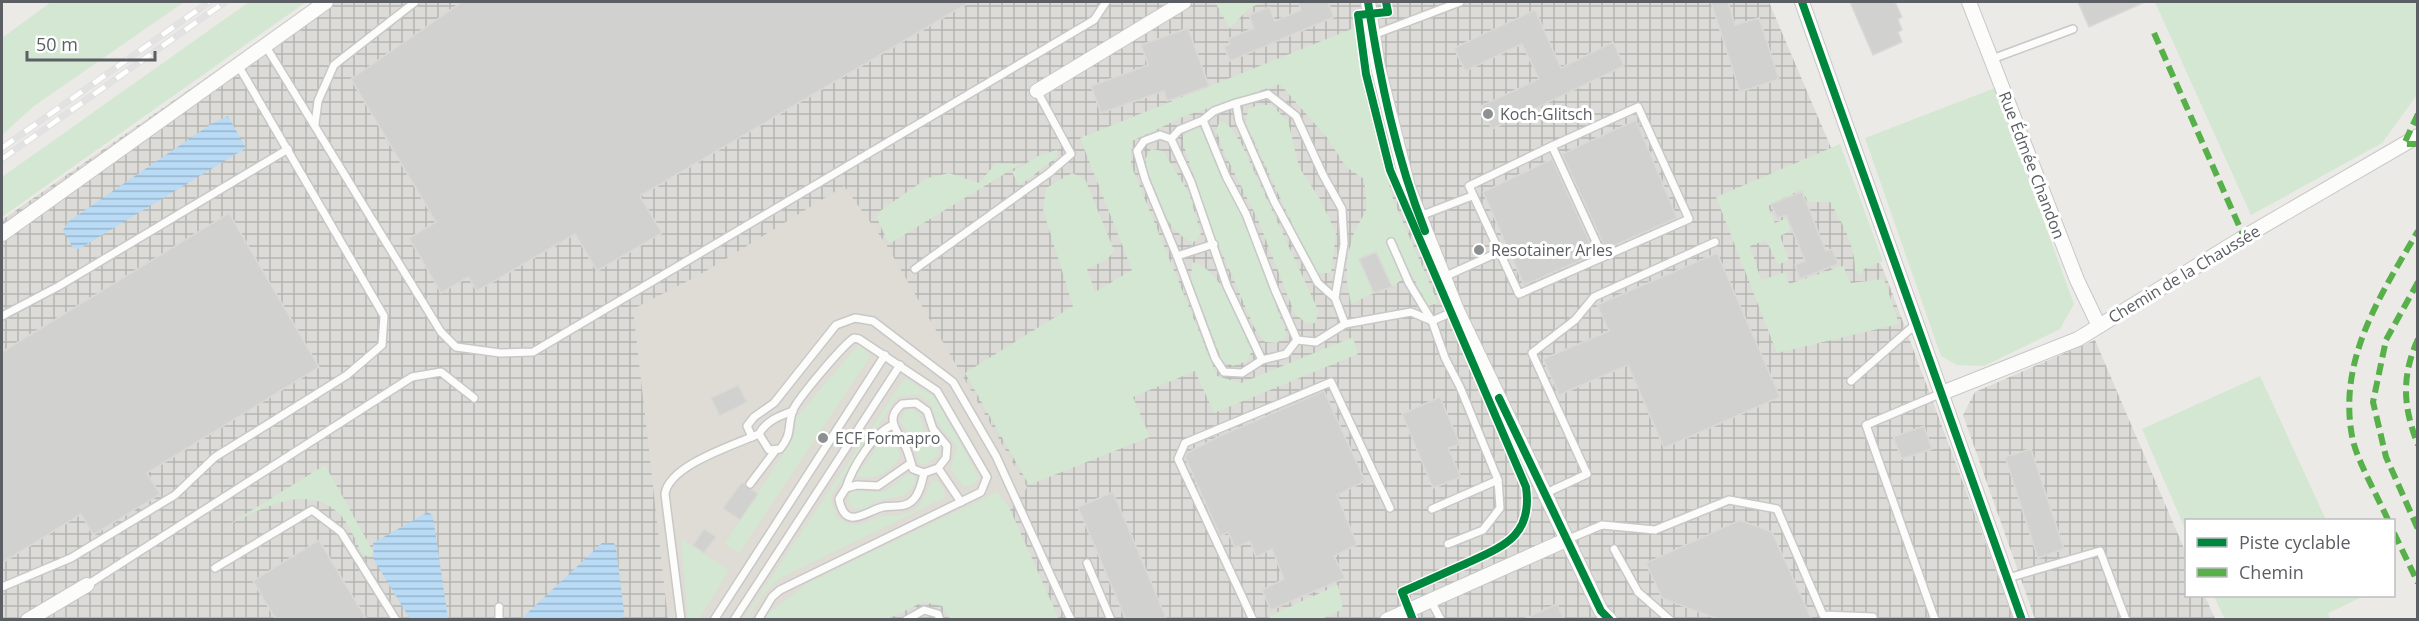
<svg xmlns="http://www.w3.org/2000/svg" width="2419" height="621" viewBox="0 0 2419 621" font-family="'Open Sans',sans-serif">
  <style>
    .industrial { fill: url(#industrial-grid) }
    .education { fill: #dedcd5 }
    .green { fill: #d3e7d2 }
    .water { fill: url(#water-rules) }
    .building { fill: #d1d1cf; stroke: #dad9d5; stroke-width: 1.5 }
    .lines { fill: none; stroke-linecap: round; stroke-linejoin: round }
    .lane-casing { stroke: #c8c8c8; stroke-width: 10 }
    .street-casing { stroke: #c8c8c8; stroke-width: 16 }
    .lane { stroke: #fcfcfb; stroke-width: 7 }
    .street { stroke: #fcfcfb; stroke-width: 14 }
    .rail-casing { stroke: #e2e2e2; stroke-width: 7 }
    .rail { stroke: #fff; stroke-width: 4.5; stroke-dasharray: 14; stroke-linecap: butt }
    .quiet { stroke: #58b04a; stroke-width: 6; stroke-dasharray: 12 6; stroke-linecap: butt }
    .cycleway-casing { stroke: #fff; stroke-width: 11 }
    .cycleway { stroke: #00873e; stroke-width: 8 }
    .poi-dot { fill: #8d9091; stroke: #fff; stroke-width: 2 }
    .labels { text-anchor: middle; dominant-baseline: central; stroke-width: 6; stroke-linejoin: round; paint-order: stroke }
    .poi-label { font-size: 16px; fill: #5b5f63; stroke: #fff; text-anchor: start }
    .street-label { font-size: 16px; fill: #5b5f63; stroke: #fff }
  </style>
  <defs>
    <pattern id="industrial-grid" width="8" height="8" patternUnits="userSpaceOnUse" patternTransform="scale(1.5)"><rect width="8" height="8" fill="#dcdbd7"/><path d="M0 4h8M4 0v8" fill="none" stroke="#b5b5b2"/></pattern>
    <pattern id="water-rules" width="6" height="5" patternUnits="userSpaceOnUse" patternTransform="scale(1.5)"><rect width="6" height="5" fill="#b9dbf6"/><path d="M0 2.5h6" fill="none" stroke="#99b5cb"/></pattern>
  </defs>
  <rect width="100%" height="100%" fill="#ebeae6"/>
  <g class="industrial">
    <path d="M315,2H1769L1887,279L2014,619H2V220Z"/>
    <path d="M2095,340L2186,553V596H2205L2215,619H2035L1963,415L1975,392Z"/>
  </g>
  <path class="education" d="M844,186L886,244L1027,487L1024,493L784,619H668L633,309L701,274Z"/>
  <g class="green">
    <path d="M51,2H184L34,106L2,135V38Z"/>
    <path d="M249,2H306L2,217V177Z"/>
    <path d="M1215,2H1262L1248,9L1230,29Z"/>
    <path d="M2155,2H2417V95L2382,143L2251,215Z"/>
    <path d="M1354,28L1366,98L1393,199L1438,303L1428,306L1411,273L1392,287L1360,259L1374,293L1351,304L1347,282V259L1353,235L1367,208L1364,179L1346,167L1328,139L1280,84L1185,116L1132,141L1131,165L1217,376L1241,383L1353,337L1358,354L1214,413L1195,371L1133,397L1150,437L1029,485L965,373L1073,306L1043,210L1046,188L1072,173L1085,179L1114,250L1108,259L1087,269L1095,292L1132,270L1080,138Z"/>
    <path d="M1995,88L2074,304L2060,329L1984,366L1957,365L1941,356L1865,138Z"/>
    <path d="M1258,105H1271L1288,121L1299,167L1320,199L1336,233L1331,273H1315L1246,124L1248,109Z"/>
    <path d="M1220,121L1228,124L1241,143L1319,312L1315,323H1306L1295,314L1258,220L1223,150L1216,130Z"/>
    <path d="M1195,128L1205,130L1225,183L1246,224L1287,335L1277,343L1265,342L1255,329L1209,223L1183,143V136Z"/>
    <path d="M1840,144L1883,261L1864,269L1861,276L1855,271C1855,244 1843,225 1830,202H1808L1802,189L1768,206L1775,223L1787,218L1790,231L1780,236L1789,260L1778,265L1766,240L1750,246L1761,280L1786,272L1789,284L1843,266L1851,283L1884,279L1899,324L1777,353L1716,197Z"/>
    <path d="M1151,149L1163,151L1189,193L1201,234L1193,243C1164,230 1150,189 1145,159Z"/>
    <path d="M1057,150V157L1019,186L1012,172L1038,156Z"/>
    <path d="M996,163L1021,164L889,244L876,216L880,211L927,178L949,173L979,183Z"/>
    <path d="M1192,262C1224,269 1238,324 1252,351L1247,361L1233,366L1222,361L1191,280Z"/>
    <path d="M858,345L871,355L739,553L725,544L794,437L796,418Z"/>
    <path d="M2260,376L2326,520H2186V531L2142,429Z"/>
    <path d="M905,378L933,396L939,405L975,470L979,478L975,484L964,487L950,469L957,448C952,438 945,433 939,424C929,408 939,407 918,394L897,397L832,494L831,501L837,518L848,524L859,525L882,516L901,515L915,510L921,504L932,482L938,481L945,493L944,498L780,578L763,594L747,619L743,620Z"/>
    <path d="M912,409L919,413L925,433L940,450L938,456L924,465L919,463L912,439L900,421L906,410Z"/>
    <path d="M886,432L899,451L900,457C886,474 877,480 855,476L870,459Z"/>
    <path d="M325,465L373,551L371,557L363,555C356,542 348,520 336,511C304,483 257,511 226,526Z"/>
    <path d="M908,474L914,475L915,480C910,499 896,496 881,500C875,501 869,506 864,510L852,508L848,502L849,494L853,491L885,492Z"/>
    <path d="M997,492L1009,507L1059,619H950L942,606L923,602L888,619H765L768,614L808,583Z"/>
    <path d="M681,539L729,570L699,619H688Z"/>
    <path d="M1338,585L1343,609L1322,619H1270L1269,616Z"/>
    <path d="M2214,596H2361L2362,597L2328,613L2330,619L2225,620Z"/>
  </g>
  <g class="water">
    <path d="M228,116L246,148L79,249L73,248L63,230L69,221L211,124Z"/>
    <path d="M428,512L433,516L448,619H410L374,560L373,543Z"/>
    <path d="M602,543H614L616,547L624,612L622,619H521Z"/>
  </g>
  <g class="building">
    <path d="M462,2H970L640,196L662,233L597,271L575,234L477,291L468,277L441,293L409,238L436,222L351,79Z"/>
    <path d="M1298,2H1328L1334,17L1230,61L1224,47L1230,44L1228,39L1254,28L1249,15L1269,7L1275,21L1301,10Z"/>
    <path d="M1711,2H1728L1735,25L1759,18L1779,79L1740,92Z"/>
    <path d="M1850,2H1895L1902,17L1898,19L1902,30L1898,32L1902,42L1873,55Z"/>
    <path d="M2078,2H2145L2089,27Z"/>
    <path d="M1535,10L1561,68L1613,42L1624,66L1492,129L1481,106L1539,79L1522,44L1465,71L1454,48Z"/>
    <path d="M1188,28L1209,86L1167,101L1164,91L1101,113L1091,86L1148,65L1141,45Z"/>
    <path d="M1636,120L1677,218L1606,249L1562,154Z"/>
    <path d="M1552,159L1595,254L1524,285L1483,192Z"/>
    <path d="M1802,192L1826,251L1832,249L1838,264L1800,279L1795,265L1805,261L1786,215L1777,218L1771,204Z"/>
    <path d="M229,213L319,367L147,473L160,494L93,535L81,514L2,563V352Z"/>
    <path d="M1376,252L1392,287L1374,293L1359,259Z"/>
    <path d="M1717,253L1780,397L1664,448L1628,365L1559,395L1543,359L1609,331L1597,305Z"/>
    <path d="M738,385L747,402L720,416L711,398Z"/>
    <path d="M1324,391L1365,481L1337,495L1357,545L1334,556L1345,578L1271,610L1262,590L1284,579L1272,549L1256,557L1250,541L1235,548L1228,532L1220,536L1185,457L1187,453L1220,436Z"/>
    <path d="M1440,397L1460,444L1448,448L1461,477L1433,488L1402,414Z"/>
    <path d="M1924,426L1932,449L1902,459L1893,437Z"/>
    <path d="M2031,449L2064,549L2038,558L2005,457Z"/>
    <path d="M742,482L758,494L740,520L723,508Z"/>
    <path d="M1113,492L1167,620H1126L1078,507Z"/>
    <path d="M1740,520L1772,532L1812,620H1720L1662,598L1646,563Z"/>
    <path d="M704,529L716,537L704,553L693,545Z"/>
    <path d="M319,540L338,572L367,620H276L253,581Z"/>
    <path d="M1557,604L1564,620H1522Z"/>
  </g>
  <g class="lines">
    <defs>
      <g id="lane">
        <path d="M1373,35L1460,2"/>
        <path d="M265,45L441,332L456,347L500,353L533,352L1094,20L1106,2"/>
        <path d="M1992,59L2073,29"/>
        <path d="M1236,103L1214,111L1203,120L1226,176L1246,214L1275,290L1297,340L1316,342L1345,324"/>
        <path d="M1203,120L1179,130L1171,139L1191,182L1227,286L1262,360L1286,354L1297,340"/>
        <path d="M315,124L318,101L334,65L415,2"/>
        <path d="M1171,139L1160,135L1144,141L1137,151L1145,179L1177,256"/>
        <path d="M1552,146L1603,257L1519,294L1469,186Z"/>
        <path d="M1552,146L1638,107L1689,219L1603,257"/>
        <path d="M1420,216L1472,196"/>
        <path d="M1391,242L1409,283L1432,321L1445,358L1460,387L1498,480L1500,508L1483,530L1448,544"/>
        <path d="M1214,244L1177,256L1215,358L1224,372L1242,373L1262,360"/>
        <path d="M915,269L1049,173L1071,154L1037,91"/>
        <path d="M1444,277L1499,252"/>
        <path d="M1335,298L1318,283L1274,201L1239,121L1236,103L1268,94L1296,116L1323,175L1342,209L1344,244L1335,298L1345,324L1411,312L1432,321L1457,310"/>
        <path d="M2,316L59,286L288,149"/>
        <path d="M1851,381L1917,323"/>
        <path d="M752,437L747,426L754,417L774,403L836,325L855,318L873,321L953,382L996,456L1071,620"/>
        <path d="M911,463L878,486L857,485L846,488L839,499C845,532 866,511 883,507C894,505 905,509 914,499C920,492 922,482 924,473"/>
        <path d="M938,468L924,473L913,469C910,461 909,453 905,446C897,430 884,419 902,404L916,403L927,411L933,429L947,446L946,458L938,468L961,502"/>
        <path d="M750,484L775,451"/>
        <path d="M846,488C852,468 873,433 893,425"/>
        <path d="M1544,494L1587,474L1532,353L1575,320L1594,297L1715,242"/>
        <path d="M1432,509L1498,480"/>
        <path d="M1566,540L1602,525L1655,530L1729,500L1777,509L1823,615L1873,617"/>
        <path d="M1614,549L1638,592L1670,620"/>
        <path d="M1087,563L1111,620"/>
        <path d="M215,568L312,510L341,532L396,620"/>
        <path d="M2008,578L2100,551L2126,620"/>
        <path d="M87,585L412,377L441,372L474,398"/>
        <path d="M2,587L71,558L175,495L215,457L347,375L382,345L384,316L238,65"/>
        <path d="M1431,601L1441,620"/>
        <path d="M499,620V607"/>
        <path d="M681,620L665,494C669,465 734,445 759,434C766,421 779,416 793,411"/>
        <path d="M714,620L885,355"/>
        <path d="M734,620L900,365"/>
        <path d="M758,620L772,597L780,590L981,492L987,477L937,391L859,339L854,338C843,345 799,397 793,410C787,425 793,434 780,449L769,450L759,434"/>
        <path d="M906,620L924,610L938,614L940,620"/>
        <path d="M1253,620L1178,459L1185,443L1331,382L1390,508"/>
        <path d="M1935,620L1866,425L1942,393"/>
      </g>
      <g id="street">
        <path d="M1368,2L1378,67L1408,187L1457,310L1601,611L1610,620"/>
        <path d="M1802,2L2022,620"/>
        <path d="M1969,2L2077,280L2099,326"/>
        <path d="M1037,91L1184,2"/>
        <path d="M2,234L326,2"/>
        <path d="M1942,393L2078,339L2244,237L2418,136"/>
        <path d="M28,620L87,585"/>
        <path d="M1387,620L1566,540"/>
      </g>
    </defs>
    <use href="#lane" class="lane-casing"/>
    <use href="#street" class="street-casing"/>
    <use href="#lane" class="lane"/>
    <use href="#street" class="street"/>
    <defs>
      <g id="rail">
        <path d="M2,148L209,2"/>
        <path d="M2,159L225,2"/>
      </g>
    </defs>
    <use href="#rail" class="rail-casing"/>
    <use href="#rail" class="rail"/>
    <g class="quiet">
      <path d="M2154,33L2244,237"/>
      <path d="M2418,114L2404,144H2418"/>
      <path d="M2418,282L2386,340L2373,402L2386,457L2418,529"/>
      <path d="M2418,339C2401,377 2403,407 2418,445"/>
      <path d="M2388,520C2379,499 2355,457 2352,436C2338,359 2380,296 2418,231"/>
      <path d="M2394,533L2418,583"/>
    </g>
    <defs>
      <g id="cycleway">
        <path d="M1368,2C1380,80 1396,157 1425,231"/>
        <path d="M1386,2L1388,12L1358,15L1366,74L1390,170L1526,487C1533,536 1504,546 1465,564C1444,573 1423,583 1402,592L1413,620"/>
        <path d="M1802,2L2022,620"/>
        <path d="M1499,398L1601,611L1610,620"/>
      </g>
    </defs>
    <use href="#cycleway" class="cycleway-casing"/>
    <use href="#cycleway" class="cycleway"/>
  </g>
  <g class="poi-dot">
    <circle cx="1488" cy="114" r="6"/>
    <circle cx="1479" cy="250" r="6"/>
    <circle cx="823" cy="438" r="6"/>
  </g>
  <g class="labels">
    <g class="poi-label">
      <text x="1500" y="114">Koch-Glitsch</text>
      <text x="1491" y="250">Resotainer Arles</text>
      <text x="835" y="438">ECF Formapro</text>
    </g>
    <g class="street-label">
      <text transform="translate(2032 165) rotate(69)">Rue Édmée Chandon</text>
      <text transform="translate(2184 274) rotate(-31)">Chemin de la Chaussée</text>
    </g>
  </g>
  <rect width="2419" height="621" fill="none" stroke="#5b5f63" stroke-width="6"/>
  <rect x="2185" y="519" width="210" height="78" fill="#ffffff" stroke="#bdbfc1" stroke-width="1.5"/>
  <rect x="2197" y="538" width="30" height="9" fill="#00873e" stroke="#bdbfc1" stroke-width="1.5"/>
  <text x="2239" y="549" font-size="18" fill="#5b5f63">Piste cyclable</text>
  <rect x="2197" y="568" width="30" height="9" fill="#58b04a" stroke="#bdbfc1" stroke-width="1.5"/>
  <text x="2239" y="579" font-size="18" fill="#5b5f63">Chemin</text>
  <path d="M27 51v9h128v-9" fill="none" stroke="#5b5f63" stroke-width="3"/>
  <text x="36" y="51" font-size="18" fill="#5b5f63" stroke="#ffffff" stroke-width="4.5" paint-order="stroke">50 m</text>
</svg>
